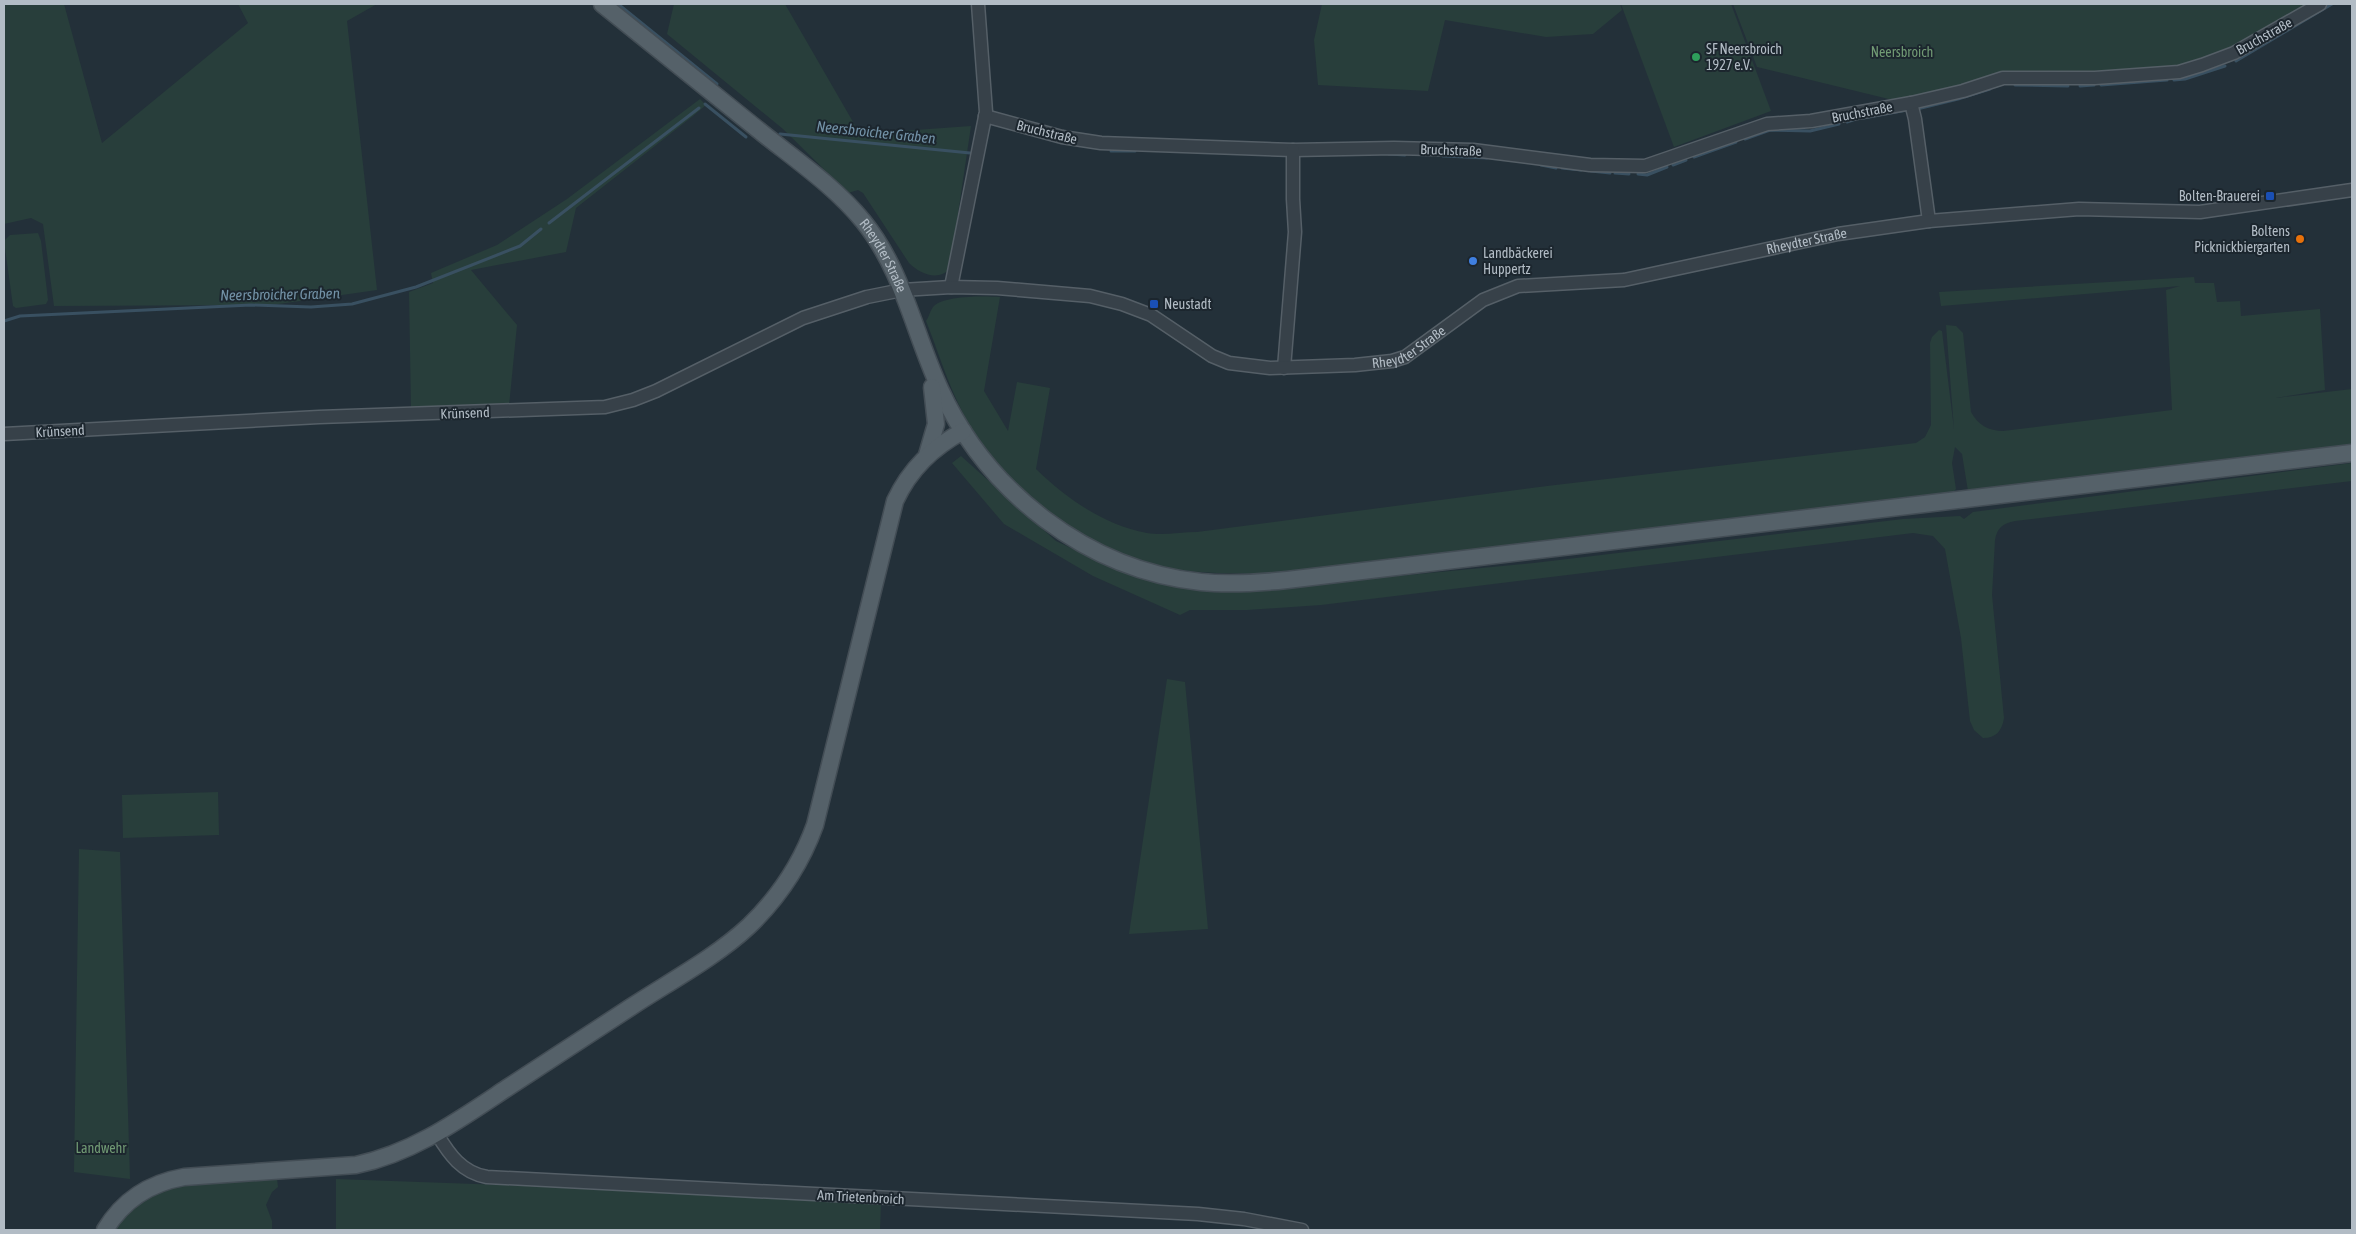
<svg xmlns="http://www.w3.org/2000/svg" width="2356" height="1234" viewBox="0 0 2356 1234" font-family="'Asap Condensed',sans-serif">
  <style>
    .green { fill: #283e3b }
    .lines { fill: none; stroke-linecap: round; stroke-linejoin: round }
    .stream { stroke: #395061; stroke-width: 3 }
    .minor-casing { stroke: #555f67; stroke-width: 15 }
    .major-casing { stroke: #434d55; stroke-width: 19 }
    .minor { stroke: #374149; stroke-width: 12 }
    .major { stroke: #556169; stroke-width: 16 }
    .leisure-dot { fill: #2e9e5b; stroke: #1c262e; stroke-width: 2 }
    .transit-dot { fill: #1a4fb4; stroke: #1c262e; stroke-width: 2 }
    .food-dot { fill: #e8710a; stroke: #1c262e; stroke-width: 2 }
    .shop-dot { fill: #3f7fe0; stroke: #1c262e; stroke-width: 2 }
    .labels { text-anchor: middle; dominant-baseline: central; stroke-width: 4; stroke-linejoin: round; paint-order: stroke }
    .street-label { font-size: 14px; fill: #b2bcc5; stroke: #1c262e }
    .poi-label { font-size: 14px; fill: #b2bcc5; stroke: #1c262e; text-anchor: start }
    .park-label { font-size: 14px; fill: #719a74; stroke: #1c262e }
    .water-label { font-size: 15px; font-style: italic; fill: #7392a7; stroke: #1c262e }
  </style>
  <rect width="100%" height="100%" fill="#233039"/>
  <g class="green">
    <path d="M4,4H64L102,143L248,23L238,4H377L347,21L377,290L272,305L54,306L43,224L31,218L4,224Z"/>
    <path d="M674,4H785L860,134L971,126L950,268C939,282 920,274 909,263L863,193L858,190L848,193L783,129L667,34Z"/>
    <path d="M1322,4H1620L1622,10L1593,34L1546,37L1445,20L1428,91L1318,85L1314,40Z"/>
    <path d="M1621,4H1731L1771,111L1674,147Z"/>
    <path d="M1733,4H2313L2226,54L2183,69L2092,76L2006,75L1901,102L1757,67Z"/>
    <path d="M700,99L706,105L693,116L576,208L566,252L471,270L517,325L509,406L411,409L409,292L433,283L431,273L497,245L567,199Z"/>
    <path d="M38,233L41,241L48,300L46,304L16,308L13,306L4,241L10,235Z"/>
    <path d="M2194,277L2195,283H2214L2217,302L2240,301L2241,316L2320,309L2325,390L2276,398L2352,389V445L1968,491L1962,454L1955,447L1952,463L1956,489L1953,492L1275,574C1233,573 1188,575 1147,563C1069,541 992,477 958,403C945,376 937,348 926,321C929,317 930,311 933,307C943,295 985,296 1000,297L984,391L1008,431L1017,382L1050,388L1036,469C1067,499 1104,525 1147,533C1163,536 1181,532 1197,532L1547,486L1916,443L1925,437L1931,425L1930,343L1932,337L1939,330L1942,331L1954,429L1946,325L1956,326L1963,333L1971,412C1978,425 1989,431 2003,431L2172,410L2166,290L2180,286L1941,306L1939,292Z"/>
    <path d="M961,456L1056,541L1116,569L1204,591L1325,583L1534,563L1903,519L1960,516L1964,519L1973,512L2352,463V481L2015,521C2003,523 1997,528 1995,540L1992,595L2004,718C2002,731 1996,738 1983,738L1974,730L1970,721L1961,638L1945,549L1933,536L1913,533L1321,605L1247,610H1190L1180,615L1093,576L1004,524L952,463Z"/>
    <path d="M1167,679L1185,682L1208,929L1129,934Z"/>
    <path d="M218,792L219,835L123,838L122,795Z"/>
    <path d="M79,849L120,852L130,1179L74,1172Z"/>
    <path d="M276,1171L278,1187L272,1192L266,1205L272,1221V1230H105L144,1190Z"/>
    <path d="M336,1179L613,1189L881,1203L880,1230H336Z"/>
  </g>
  <g class="lines">
    <g class="stream">
      <path d="M618,4L717,84"/>
      <path d="M2236,61L2332,4"/>
      <path d="M2174,80L2185,79L2225,66"/>
      <path d="M2015,85L2068,86"/>
      <path d="M2101,85L2167,80"/>
      <path d="M2080,86L2094,85"/>
      <path d="M705,104L746,137"/>
      <path d="M1917,109L1958,99L1990,89"/>
      <path d="M1864,118L1907,110"/>
      <path d="M1847,122L1856,119"/>
      <path d="M780,134L970,153"/>
      <path d="M1745,139L1770,130L1810,131L1839,124"/>
      <path d="M1111,151H1135"/>
      <path d="M1389,154L1405,155"/>
      <path d="M1443,156L1487,158"/>
      <path d="M1694,157L1736,142"/>
      <path d="M1541,165L1556,168"/>
      <path d="M1673,165L1686,160"/>
      <path d="M1562,168L1581,170"/>
      <path d="M1591,171L1610,173"/>
      <path d="M1615,173L1629,174"/>
      <path d="M1638,174L1647,175L1667,167"/>
      <path d="M549,223L699,108"/>
      <path d="M4,321L20,316L251,305L311,307L352,304L416,287L520,246L541,229"/>
    </g>
    <defs>
      <g id="minor">
        <path d="M1911,103L1915,119L1929,221"/>
        <path d="M985,116L1062,137L1101,143L1293,150L1394,148L1473,150L1590,165L1645,166L1767,124L1811,121L1911,103L1963,91L2003,78H2095L2179,72L2202,65L2234,53L2320,4"/>
        <path d="M951,287L986,112L978,4"/>
        <path d="M1284,368L1295,232L1293,199V150"/>
        <path id="s1" d="M4,434L319,417L605,407L633,400L656,391L803,318L867,297L902,290L951,287L997,288L1090,296L1122,304L1151,315L1212,356L1229,363L1270,368L1355,365L1392,361L1405,357L1483,300L1518,286L1624,280L1838,234L1929,221L2079,209L2200,212L2352,190"/>
        <path d="M437,1134C449,1154 462,1173 487,1177L1198,1214L1244,1219L1302,1230"/>
      </g>
      <g id="major">
        <path id="s2" d="M602,4C657,48 711,92 766,136C799,162 836,188 863,221C903,270 914,333 940,389C987,492 1087,570 1201,582C1229,585 1258,583 1287,580L2352,453"/>
        <path d="M927,455L936,424L932,387"/>
        <path d="M105,1230C123,1200 150,1183 184,1177L356,1165C413,1153 459,1120 507,1088C548,1061 589,1034 631,1007C669,982 716,957 749,926C779,897 801,864 815,825L895,501C910,469 932,448 963,431"/>
      </g>
    </defs>
    <use href="#minor" class="minor-casing"/>
    <use href="#major" class="major-casing"/>
    <use href="#minor" class="minor"/>
    <use href="#major" class="major"/>
  </g>
  <circle class="leisure-dot" cx="1696" cy="57" r="5"/>
  <g class="transit-dot">
    <rect x="2265" y="191" width="10" height="10" rx="2.5"/>
    <rect x="1149" y="299" width="10" height="10" rx="2.5"/>
  </g>
  <circle class="food-dot" cx="2300" cy="239" r="5"/>
  <circle class="shop-dot" cx="1473" cy="261" r="5"/>
  <g class="labels">
    <g class="street-label">
      <text transform="translate(2264 36) rotate(-29)">Bruchstraße</text>
      <text transform="translate(1862 112) rotate(-11)">Bruchstraße</text>
      <text transform="translate(1047 132) rotate(14)">Bruchstraße</text>
      <text transform="translate(1451 150) rotate(2)">Bruchstraße</text>
      <text stroke="none"><textPath href="#s1" startOffset="1871">Rheydter Straße</textPath></text>
      <text stroke="none"><textPath href="#s2" startOffset="380">Rheydter Straße</textPath></text>
      <text stroke="none"><textPath href="#s1" startOffset="1451">Rheydter Straße</textPath></text>
      <text transform="translate(465 413) rotate(-2)">Krünsend</text>
      <text transform="translate(60 431) rotate(-3)">Krünsend</text>
      <text transform="translate(861 1197) rotate(3)">Am Trietenbroich</text>
    </g>
    <g class="poi-label">
      <text x="1706" y="49">SF Neersbroich<tspan x="1706" dy="16">1927 e.V.</tspan></text>
      <text x="2260" y="196" text-anchor="end">Bolten-Brauerei</text>
      <text x="2290" y="231" text-anchor="end">Boltens<tspan x="2290" dy="16">Picknickbiergarten</tspan></text>
      <text x="1483" y="253">Landbäckerei<tspan x="1483" dy="16">Huppertz</tspan></text>
      <text x="1164" y="304">Neustadt</text>
    </g>
    <g class="park-label">
      <text x="1902" y="52">Neersbroich</text>
      <text x="101" y="1148">Landwehr</text>
    </g>
    <g class="water-label">
      <text transform="translate(876 132) rotate(6)">Neersbroicher Graben</text>
      <text transform="translate(280 294) rotate(-1)">Neersbroicher Graben</text>
    </g>
  </g>
  <rect width="2356" height="1234" fill="none" stroke="#b2bcc5" stroke-width="10"/>
</svg>
